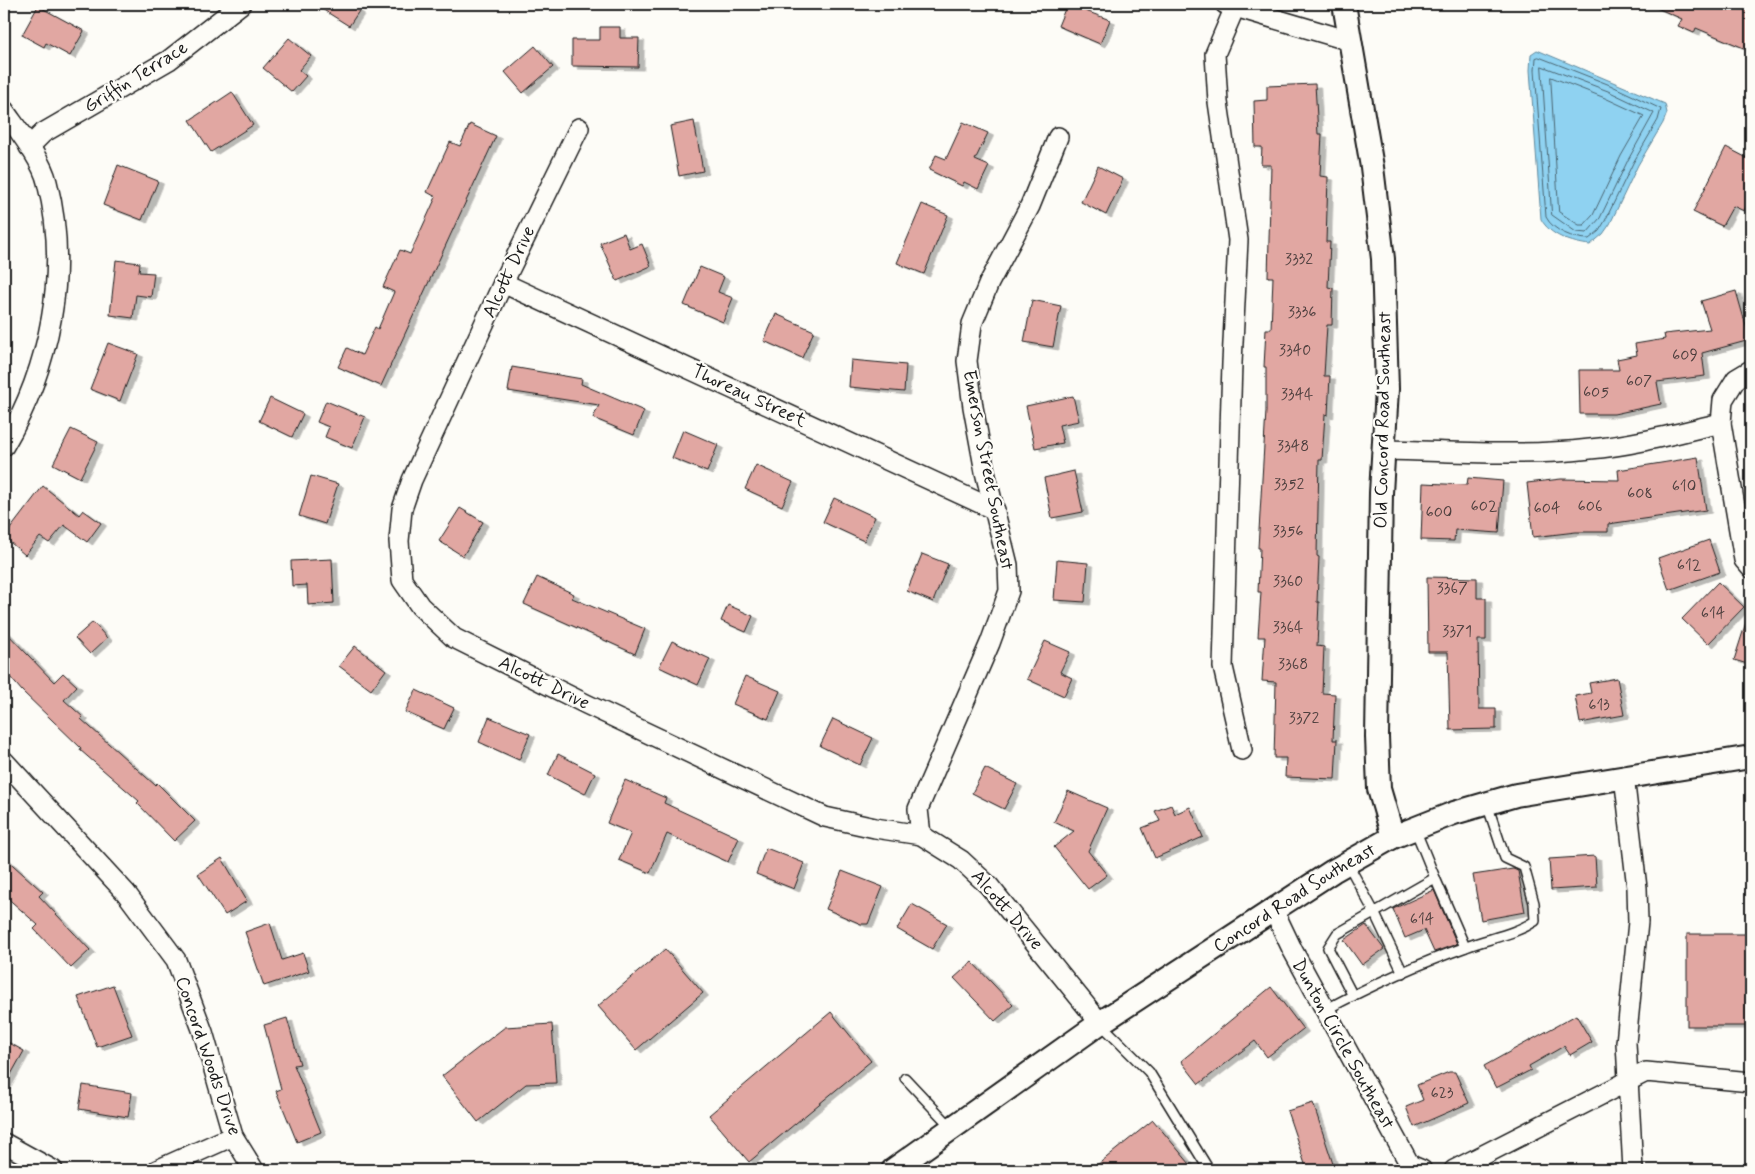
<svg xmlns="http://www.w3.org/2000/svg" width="1755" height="1174" viewBox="0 0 1755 1174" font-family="Mynerve,sans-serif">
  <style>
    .water { fill: #8fd2f1; stroke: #61899c }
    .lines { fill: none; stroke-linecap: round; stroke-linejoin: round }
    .shore { stroke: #4a6571; stroke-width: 1 }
    .building { fill: #e1a7a2; stroke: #1c1c1c; filter: url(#shadow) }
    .service-casing { stroke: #1c1c1c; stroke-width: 12 }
    .minor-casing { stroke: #1c1c1c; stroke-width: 22 }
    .tertiary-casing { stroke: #1c1c1c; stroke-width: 26 }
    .service { stroke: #fdfcf7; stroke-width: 9 }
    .minor { stroke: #fdfcf7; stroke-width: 19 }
    .tertiary { stroke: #fdfcf7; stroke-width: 22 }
    .labels { text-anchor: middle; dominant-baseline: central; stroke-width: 4.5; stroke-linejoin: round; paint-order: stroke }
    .number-label { font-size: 16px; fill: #4d3f3e }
    .street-label { font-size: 19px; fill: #1c1c1c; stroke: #fdfcf7 }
  </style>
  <defs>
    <filter id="shadow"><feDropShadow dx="5.5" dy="3" stdDeviation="0" flood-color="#0004"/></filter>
  </defs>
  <rect width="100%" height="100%" fill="#fdfcf7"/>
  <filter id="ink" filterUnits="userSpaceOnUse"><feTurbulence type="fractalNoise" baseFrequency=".02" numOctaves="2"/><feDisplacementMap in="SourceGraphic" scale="10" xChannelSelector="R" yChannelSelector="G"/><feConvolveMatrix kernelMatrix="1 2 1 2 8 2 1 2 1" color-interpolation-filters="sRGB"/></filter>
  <g filter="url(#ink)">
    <path class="water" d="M1537,50L1665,104L1667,113L1663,123L1638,165L1610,224L1603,234L1590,245C1572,243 1550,236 1541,219L1530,70L1531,54Z"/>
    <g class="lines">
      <g class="shore">
        <path d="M1539,57L1610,85L1661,109L1658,120L1633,163L1605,221L1599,231L1589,239C1574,239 1553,231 1546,217L1535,70L1536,58Z"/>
        <path d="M1542,66L1608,91L1654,113L1628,160L1600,218L1587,233L1576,232L1552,215Z"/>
        <path d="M1551,77L1605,98L1644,116L1621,156L1593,215L1584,225H1579L1559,212Z"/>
      </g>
    </g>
    <g class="building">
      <path d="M314,4H348L359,11L349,26Z"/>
      <path d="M1067,4L1110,20L1100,44L1058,26Z"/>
      <path d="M1648,4H1751V51L1696,28L1694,33L1678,26L1682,19Z"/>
      <path d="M38,6L84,31L70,56L46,43L44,47L22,35Z"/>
      <path d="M600,27H620V38H639L638,67L572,66V40H600Z"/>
      <path d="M289,38L311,56L299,70L306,76L292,92L263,68Z"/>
      <path d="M535,46L553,67L523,93L505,72Z"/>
      <path d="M1315,84L1318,134H1322L1320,176L1328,177L1326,242H1330L1328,287L1333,288L1332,325H1327L1324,376H1330L1328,415L1325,414L1322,460H1319L1317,556L1319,557L1317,602H1319L1317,646L1324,647L1322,693L1335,694L1333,740H1337L1335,779L1285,777L1286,758H1274L1276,682L1262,681L1265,637H1258L1261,592H1258L1260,548H1258L1266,411V367H1264L1266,329H1271L1273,277H1268L1271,165H1261L1262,147H1255L1254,101L1267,100V86Z"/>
      <path d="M232,92L253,125L211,152L190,120Z"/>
      <path d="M694,121L703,171L679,176L670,126Z"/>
      <path d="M963,122L988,133L975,160L989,166L978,189L964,182L962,186L929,170L936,155L946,159Z"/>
      <path d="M470,124L496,136L381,386L338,367L347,348L362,355L375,327L378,329L394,292L383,287L400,250L410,254L436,197L427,192L450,142L460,146Z"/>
      <path d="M1726,147L1751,160V196L1744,211L1733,206L1722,226L1693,212Z"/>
      <path d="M118,165L158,181L142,220L103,205Z"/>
      <path d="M1098,166L1123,179L1106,215L1081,202Z"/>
      <path d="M922,204L948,215L924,274L897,263Z"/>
      <path d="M624,233L630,249L642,244L651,266L617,281L600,243Z"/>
      <path d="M116,260L140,263L139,272L154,273L151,297L136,295L133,318L110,315Z"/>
      <path d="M700,267L724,277L718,292L733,298L723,322L684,305Z"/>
      <path d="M1736,291L1750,340L1702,353L1705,376L1657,382L1661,404L1614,414H1580L1579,370H1619L1617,359L1637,355L1635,344L1665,339L1664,334L1710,329L1701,301Z"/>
      <path d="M1032,300L1061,306L1053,347L1024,342Z"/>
      <path d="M776,314L814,331L802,358L764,341Z"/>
      <path d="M108,343L138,354L120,401L90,389Z"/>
      <path d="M851,360L906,365L904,392L849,387Z"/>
      <path d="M512,367L582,379L581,384L644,411L634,435L593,418L599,405L508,391Z"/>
      <path d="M1073,396L1079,421L1059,425L1063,443L1035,448L1026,406Z"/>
      <path d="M270,398L303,414L292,437L259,421Z"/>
      <path d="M326,401L365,417L352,448L325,437L329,427L317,422Z"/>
      <path d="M71,429L98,442L80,478L53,464Z"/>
      <path d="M683,430L718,445L707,472L672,458Z"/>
      <path d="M1698,457L1706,510L1608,524V532H1576L1533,537L1527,483L1561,479L1619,480L1618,470Z"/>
      <path d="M756,465L793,482L782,506L745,489Z"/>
      <path d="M1074,471L1083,512L1052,518L1044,478Z"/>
      <path d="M311,476L338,484L325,524L299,516Z"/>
      <path d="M1468,478L1503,481L1499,533L1455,530L1454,541L1421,540L1423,483L1467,485Z"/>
      <path d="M43,486L79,515L83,510L101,523L87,542L64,525L49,543L40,537L25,555L4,537Z"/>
      <path d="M834,498L875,517L864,541L823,522Z"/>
      <path d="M460,508L483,522L463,556L439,541Z"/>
      <path d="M1709,540L1720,572L1669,590L1658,558Z"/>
      <path d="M922,554L948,564L933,602L907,591Z"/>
      <path d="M332,559L334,603L308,605L307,585L292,586L291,561Z"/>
      <path d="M1057,560L1088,563L1085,602L1054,600Z"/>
      <path d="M537,577L574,594L572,598L645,629L635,654L524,604Z"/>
      <path d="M1427,577L1477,578V598H1486V640H1478L1479,709H1496V729L1450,730L1448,652H1428Z"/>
      <path d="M1718,582L1744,607L1708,644L1682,619Z"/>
      <path d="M728,605L753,616L746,632L721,621Z"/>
      <path d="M1748,616H1751V665L1734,660Z"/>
      <path d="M93,622L107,638L90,654L75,638Z"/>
      <path d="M4,630L54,682L63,673L77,686L64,700L83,717L81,719L155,785L157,783L195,821L174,841L137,803L139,801L80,750L81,748L22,691L4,670Z"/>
      <path d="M672,641L710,659L698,685L659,667Z"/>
      <path d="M1045,641L1070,652L1060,672L1072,678L1064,696L1027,679Z"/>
      <path d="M355,646L386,670L371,690L339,666Z"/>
      <path d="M745,676L780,691L768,719L733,704Z"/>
      <path d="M1617,678L1624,715L1580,723L1575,696L1591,693L1589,683Z"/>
      <path d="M416,690L454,708L444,729L405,712Z"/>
      <path d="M489,717L530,734L519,760L479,742Z"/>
      <path d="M833,719L873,738L860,765L820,746Z"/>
      <path d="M558,754L595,773L585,794L548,775Z"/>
      <path d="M985,768L1017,784L1004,809L972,793Z"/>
      <path d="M625,780L666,798L664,803L739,838L728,862L667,834L650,873L619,860L631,833L607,823Z"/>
      <path d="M1068,791L1107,808L1088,851L1107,875L1088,889L1054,847L1074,831L1054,822Z"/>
      <path d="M1171,805L1175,814L1190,807L1203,837L1155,858L1142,828L1160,821L1155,811Z"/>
      <path d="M766,848L804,863L794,889L756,874Z"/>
      <path d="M1595,856L1597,887L1551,890L1549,859Z"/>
      <path d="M4,857L43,892L39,896L90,950L71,968L34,929L38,925L4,895Z"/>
      <path d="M222,858L247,901L225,915L198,874Z"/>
      <path d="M1513,869L1518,871L1525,912L1481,920L1473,875Z"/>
      <path d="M842,871L883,887L868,924H861L826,909Z"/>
      <path d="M1434,890L1457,944L1434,952L1424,930L1405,938L1393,909Z"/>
      <path d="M912,904L947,924L932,949L897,929Z"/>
      <path d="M270,923L282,960L303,953L309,971L264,986L245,932Z"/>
      <path d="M1366,925L1384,949L1362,965L1344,940Z"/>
      <rect x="1687" y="934" width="64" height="92"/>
      <path d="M665,949L703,993L636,1050L598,1006Z"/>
      <path d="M972,962L1013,1005L995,1021L954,978Z"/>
      <path d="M113,985L132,1035L97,1047L78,997Z"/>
      <path d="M1271,987L1303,1029L1267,1057L1255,1041L1199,1084L1181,1061Z"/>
      <path d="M831,1012L871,1061L749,1162L709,1115Z"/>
      <path d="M1576,1015L1592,1042L1570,1055L1564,1046L1529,1066L1531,1070L1496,1088L1484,1066Z"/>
      <path d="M287,1018L300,1064L294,1065L321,1132L297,1142L276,1091L281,1089L264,1025Z"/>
      <path d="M552,1024L556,1083L526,1084L478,1122L442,1076L505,1027Z"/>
      <path d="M4,1040L24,1051L4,1087Z"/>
      <path d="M1449,1072H1455L1469,1103L1414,1127L1406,1107L1423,1100L1417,1085Z"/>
      <path d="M83,1085L132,1093L128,1117L79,1109Z"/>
      <path d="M1313,1103L1335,1170H1307L1287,1111Z"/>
      <path d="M1153,1120L1195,1170H1091Z"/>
    </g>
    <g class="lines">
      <defs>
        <g id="service">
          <path d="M1348,864L1374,912L1403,973"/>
          <path d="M1435,878L1465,947"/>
          <path d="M1353,996L1328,948L1337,934L1435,878L1415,829"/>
          <path d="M1325,1010C1370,986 1418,964 1466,947C1489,938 1514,935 1535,921L1534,903L1524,867L1505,858L1487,804"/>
          <path d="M1100,1023L1149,1072L1209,1170"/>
          <path d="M905,1078L952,1128"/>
        </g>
        <g id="minor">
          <path d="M1225,4L1350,41"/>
          <path d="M1235,7L1215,54L1218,102L1238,240L1232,363L1223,667L1242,750"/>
          <path d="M4,110C17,129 42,160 47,182C70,271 50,368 4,446"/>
          <path d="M579,128L503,283L412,480L402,509L399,541L402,580L420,606L454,638L586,704L825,817L875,828L921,835L961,860L989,886L1100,1023"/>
          <path d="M29,147L43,133L169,60L241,4"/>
          <path d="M503,283L995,510"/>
          <path d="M1751,370L1736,379L1723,400L1721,423L1744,560L1751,568"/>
          <path d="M1384,450C1452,451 1522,457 1590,449C1635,445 1678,433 1721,423"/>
          <path d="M4,761L126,893L176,960L203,1032L233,1136L254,1170"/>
          <path d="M1624,776L1637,888L1638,922L1626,1043L1633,1170"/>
          <path d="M921,835L918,809L990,643L1009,591L1008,565L985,472L973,407L967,361L972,324L989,283L1030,206L1058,137"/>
          <path d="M1273,909L1293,951L1410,1165L1422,1170"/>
          <path d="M4,1143L53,1170"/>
          <path d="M157,1170L233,1136"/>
          <path d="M1454,1170L1646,1072L1751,1082"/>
        </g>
        <g id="tertiary">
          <path d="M1344,4L1372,167L1383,259L1387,389L1381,493L1377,737L1379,789L1393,837"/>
          <path id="s1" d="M893,1170L1100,1023L1333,871L1393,837L1454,813L1516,795L1751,757"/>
        </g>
      </defs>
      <use href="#service" class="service-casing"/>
      <use href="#minor" class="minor-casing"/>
      <use href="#tertiary" class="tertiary-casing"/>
      <use href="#service" class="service"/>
      <use href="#minor" class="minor"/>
      <use href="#tertiary" class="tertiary"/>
    </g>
  </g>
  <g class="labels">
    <g class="number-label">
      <text x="1299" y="259">3332</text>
      <text x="1302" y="312">3336</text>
      <text x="1295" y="350">3340</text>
      <text x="1685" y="355">609</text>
      <text x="1639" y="381">607</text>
      <text x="1596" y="392">605</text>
      <text x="1297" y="394">3344</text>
      <text x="1293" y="446">3348</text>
      <text x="1289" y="484">3352</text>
      <text x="1684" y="486">610</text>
      <text x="1640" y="493">608</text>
      <text x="1484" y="506">602</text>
      <text x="1590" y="506">606</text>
      <text x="1547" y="508">604</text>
      <text x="1439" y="512">600</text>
      <text x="1288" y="531">3356</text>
      <text x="1689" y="565">612</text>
      <text x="1288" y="581">3360</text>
      <text x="1452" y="588">3367</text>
      <text x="1713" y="613">614</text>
      <text x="1288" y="627">3364</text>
      <text x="1457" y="631">3371</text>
      <text x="1293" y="664">3368</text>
      <text x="1599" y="705">613</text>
      <text x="1304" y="718">3372</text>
      <text x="1422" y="919">614</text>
      <text x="1442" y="1093">623</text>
    </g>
    <g class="street-label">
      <text transform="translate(136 77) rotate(-32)">Griffin Terrace</text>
      <text transform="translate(509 272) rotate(-65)">Alcott Drive</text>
      <text transform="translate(749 396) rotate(25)">Thoreau Street</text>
      <text transform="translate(1383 420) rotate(-89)">Old Concord Road Southeast</text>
      <text transform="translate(988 470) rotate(79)">Emerson Street Southeast</text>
      <text transform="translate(544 683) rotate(26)">Alcott Drive</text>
      <text stroke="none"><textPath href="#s1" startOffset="485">Concord Road Southeast</textPath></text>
      <text transform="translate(1007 910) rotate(49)">Alcott Drive</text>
      <text transform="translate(1343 1044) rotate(61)">Dunton Circle Southeast</text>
      <text transform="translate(208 1056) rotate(71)">Concord Woods Drive</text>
    </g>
  </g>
  <rect width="1755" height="1174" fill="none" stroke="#fdfcf7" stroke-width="20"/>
  <rect x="10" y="10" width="1735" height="1154" fill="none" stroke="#1c1c1c" stroke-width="2" filter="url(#ink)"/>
</svg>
